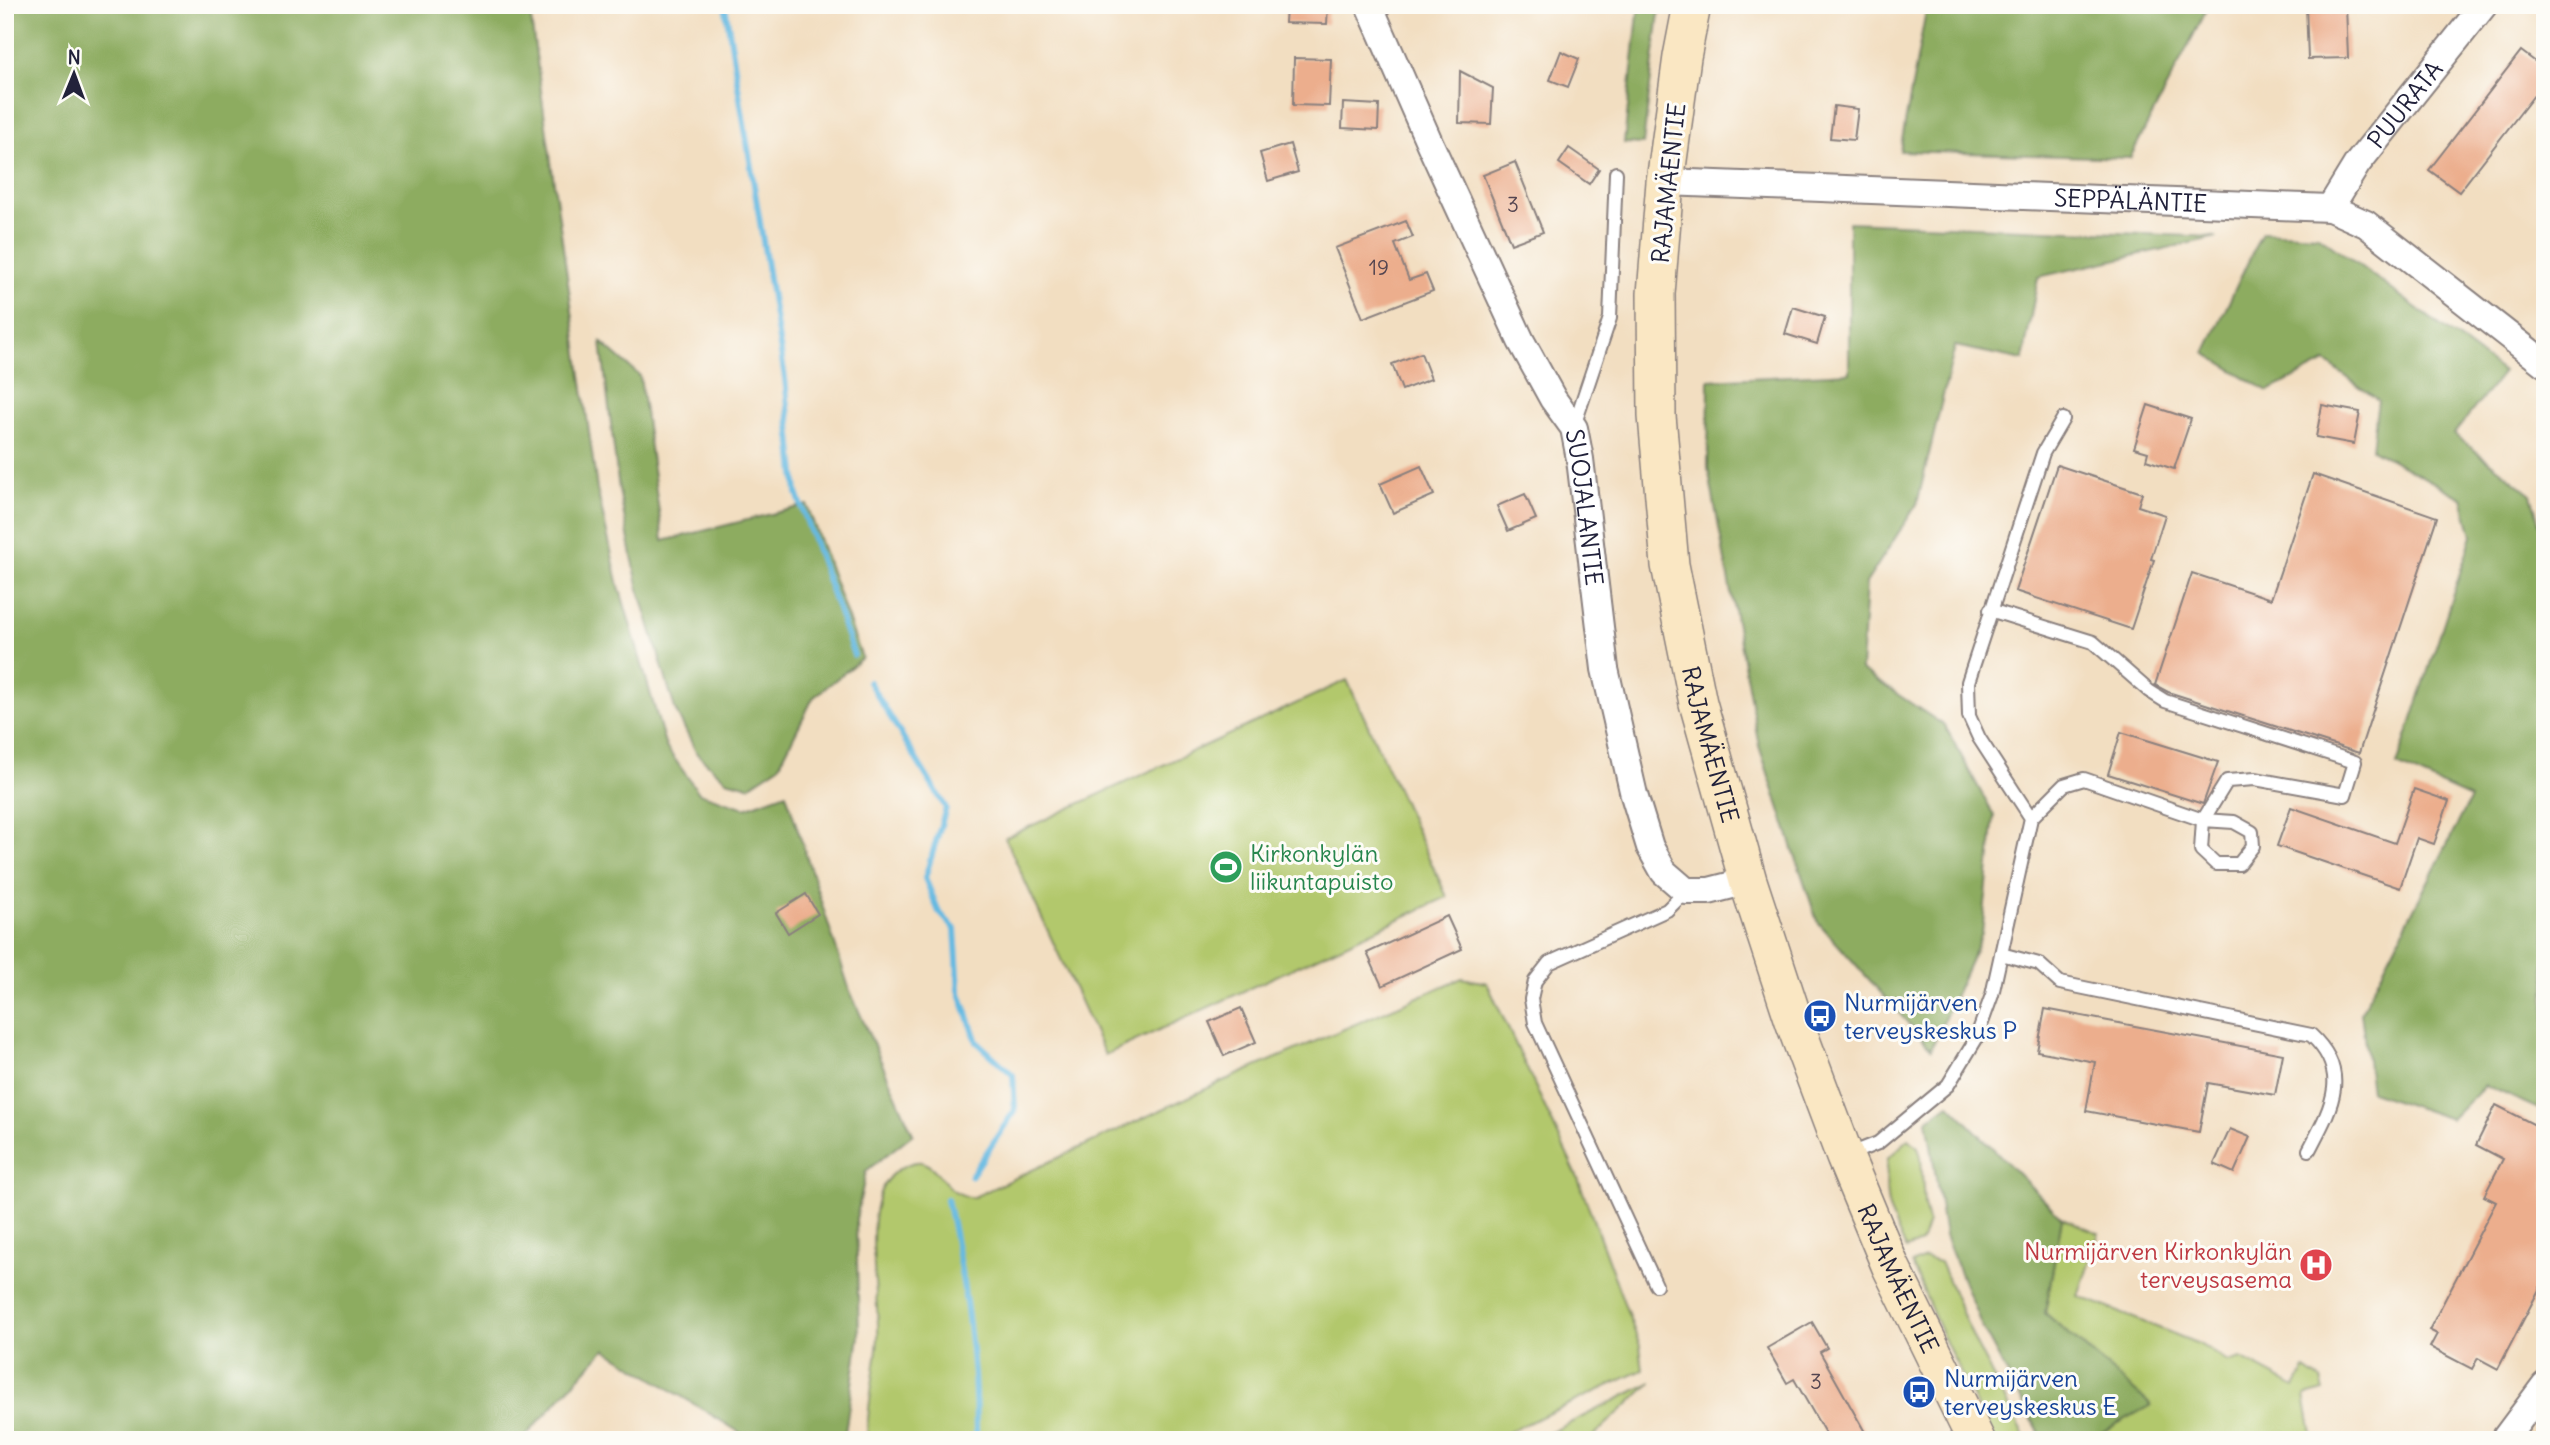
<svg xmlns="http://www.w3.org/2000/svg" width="2550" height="1445" viewBox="0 0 2550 1445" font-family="Delius,sans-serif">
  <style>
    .green { fill: #b2c86c; stroke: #6a7554; stroke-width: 2 }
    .forest { fill: #8dac60; stroke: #58674e; stroke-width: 2 }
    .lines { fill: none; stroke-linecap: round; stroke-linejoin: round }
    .stream { stroke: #65b9e1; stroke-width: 6 }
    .building { fill: #ecae8d }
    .lane-casing { stroke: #8a807e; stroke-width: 16 }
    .street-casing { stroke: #8a807e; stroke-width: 30 }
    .secondary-casing { stroke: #8a807e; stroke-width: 40 }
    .lane { stroke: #fff; stroke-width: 12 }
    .street { stroke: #fff; stroke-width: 26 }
    .secondary { stroke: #fae7c3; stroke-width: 37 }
    .labels { text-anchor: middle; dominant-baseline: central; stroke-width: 6; stroke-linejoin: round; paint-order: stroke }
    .number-label { font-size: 21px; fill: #544550 }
    .street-label { font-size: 24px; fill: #22223b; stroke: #fdfcf7 }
    .leisure-label { font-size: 24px; fill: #27864d; stroke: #fdfcf7; text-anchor: start }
    .transit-label { font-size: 24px; fill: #164399; stroke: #fdfcf7; text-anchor: start }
    .health-label { font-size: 24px; fill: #be3a42; stroke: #fdfcf7; text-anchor: end }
  </style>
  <rect width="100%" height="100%" fill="#fdfcf7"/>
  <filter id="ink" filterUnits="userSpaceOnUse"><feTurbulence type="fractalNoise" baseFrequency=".0143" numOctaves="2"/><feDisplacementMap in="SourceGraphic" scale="14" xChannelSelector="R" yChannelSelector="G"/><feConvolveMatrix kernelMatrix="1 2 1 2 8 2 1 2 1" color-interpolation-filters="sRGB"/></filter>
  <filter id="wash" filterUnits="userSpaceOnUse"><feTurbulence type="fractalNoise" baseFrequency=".00686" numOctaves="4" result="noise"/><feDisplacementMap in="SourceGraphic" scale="28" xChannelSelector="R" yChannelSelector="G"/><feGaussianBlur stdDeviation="1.57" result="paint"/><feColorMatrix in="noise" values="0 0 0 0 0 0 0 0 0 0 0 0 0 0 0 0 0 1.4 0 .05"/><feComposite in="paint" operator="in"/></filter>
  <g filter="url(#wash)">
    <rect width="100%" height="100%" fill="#f2dec1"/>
    <g class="green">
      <path d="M1347,680L1447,897L1105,1055L1005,838Z"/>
      <path d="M1462,978L1487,983L1577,1176L1640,1346L1643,1370L1491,1440H867C867,1406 875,1373 878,1339C881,1295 854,1192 901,1168C906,1165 914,1161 921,1162C935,1165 942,1182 953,1190C958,1194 966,1196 972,1198L1221,1082Z"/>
      <path d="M1909,1139L1918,1147L1921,1157L1924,1204L1928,1222L1921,1243L1906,1249C1888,1210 1883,1202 1888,1158Z"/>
      <path d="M2062,1218L2099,1233L2078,1296L2199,1344L2228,1362L2241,1358L2295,1387L2305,1369L2321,1380L2324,1391L2305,1396L2313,1440H2096L2097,1435L2150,1405L2045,1313Z"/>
      <path d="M1924,1258L1940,1262L1975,1342L2026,1440H1995L1987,1428L1941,1332L1912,1264Z"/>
      <path d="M1652,1382L1589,1440H1536Z"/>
    </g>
    <g class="forest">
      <path d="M5,5H529L597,489L619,586L666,747L699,793L745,808L786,793L850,991L913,1134L866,1171L856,1220L859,1336L844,1440H752L605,1349L522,1440H5Z"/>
      <path d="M1639,5H1660L1643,144L1624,143Z"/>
      <path d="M1927,5H2209L2130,158L1900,151Z"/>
      <path d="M1849,222L2217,237L2038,277L2023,360L1955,346L1917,504L1866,583L1861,670L1945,726L1994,816L1982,934L1931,1049L1817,921L1759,746L1708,468L1709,380L1849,373Z"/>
      <path d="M2262,232L2318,235L2503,372L2454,434L2531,494L2545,546V1112L2485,1085L2451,1119L2371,1092L2361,1012L2471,798L2397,765L2472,536L2462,498L2372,449L2378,400L2326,362L2268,391L2205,353Z"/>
      <path d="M601,342L640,376L663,541L807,505L862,658L813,698L779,766L749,786L726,780L697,754L675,709L638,586L619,490Z"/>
      <path d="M1949,1104L2062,1218L2045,1313L2151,1405L2097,1435L2096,1440H2043L1982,1327L1945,1236L1927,1120Z"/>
    </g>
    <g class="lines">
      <g class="stream">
        <path d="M725,5L785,378L797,493L854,655"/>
        <path d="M869,682L946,808L925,878L939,912L955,929L959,990L977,1042L1013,1075L1015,1110L971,1176"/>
        <path d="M947,1199C964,1278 977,1358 976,1440"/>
      </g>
    </g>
    <g id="blocks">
      <g class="building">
        <path d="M1286,5H1328L1327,24L1285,23Z"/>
        <path d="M2306,5H2346L2348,58L2308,59Z"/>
        <path d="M1561,51L1579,59L1568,87L1550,80Z"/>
        <path d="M2521,51L2545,69V81L2459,192L2429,170Z"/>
        <path d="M1294,58L1331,59L1329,106L1293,105Z"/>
        <path d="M1460,71L1493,88L1491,124L1459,123Z"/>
        <path d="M1343,103L1379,105L1378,130L1342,128Z"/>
        <path d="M1834,106L1858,109L1854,140L1830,138Z"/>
        <path d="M1290,144L1298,172L1268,181L1260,153Z"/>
        <path d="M1569,148L1599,169L1589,184L1559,163Z"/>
        <path d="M1515,162L1543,232L1511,244L1483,175Z"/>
        <path d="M1406,221L1413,237L1395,244L1409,280L1426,274L1433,291L1363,318L1335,248Z"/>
        <path d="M1793,307L1825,317L1817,344L1785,334Z"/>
        <path d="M1421,353L1431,379L1402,390L1392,364Z"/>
        <path d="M2148,405L2191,419L2174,469L2146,460L2148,452L2134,448Z"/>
        <path d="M2322,405L2360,412L2354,444L2316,437Z"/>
        <path d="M2057,465L2142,493L2138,506L2165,515L2151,559L2154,560L2131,629L2015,591Z"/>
        <path d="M1421,466L1434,495L1393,513L1380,484Z"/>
        <path d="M2313,474L2437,517L2359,753L2168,692L2155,685L2192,573L2271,599Z"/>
        <path d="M1525,494L1536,519L1508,531L1497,506Z"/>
        <path d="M2121,732L2218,762L2203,804L2108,774Z"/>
        <path d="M2414,789L2449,801L2434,844L2417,838L2400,888L2277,846L2291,807L2395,843Z"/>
        <path d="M806,894L818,914L788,933L776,913Z"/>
        <path d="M1447,916L1462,949L1382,986L1367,953Z"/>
        <path d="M1241,1008L1256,1042L1224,1056L1209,1022Z"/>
        <path d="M2045,1009L2283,1054L2275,1095L2208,1083L2199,1132L2086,1111L2095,1062L2037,1051Z"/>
        <path d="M2496,1105L2545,1130V1278L2498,1369L2478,1358L2472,1369L2430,1347L2437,1334L2429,1330L2496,1202L2484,1196L2503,1159L2476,1145Z"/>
        <path d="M2230,1129L2250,1137L2234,1173L2214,1164Z"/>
        <path d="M1812,1322L1827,1348L1820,1352L1866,1434L1856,1440H1829L1794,1379L1787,1383L1767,1348Z"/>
      </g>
    </g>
  </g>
  <g filter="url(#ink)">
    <use href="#blocks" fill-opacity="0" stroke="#8a807e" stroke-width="2"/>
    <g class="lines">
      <defs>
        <g id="lane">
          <path d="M1574,426L1610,318L1616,173"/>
          <path d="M1990,610L2093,642L2149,691L2165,701L2355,762L2345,795L2255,779L2227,781L2203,820L2234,822L2252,832L2253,846L2239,864H2216L2201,850L2203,820L2084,779L2064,785L2031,818"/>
          <path d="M2001,954L2039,964L2060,983L2311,1035C2352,1073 2331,1108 2309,1150"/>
          <path d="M1848,1155L1878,1143L1948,1085L1976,1039L1992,995L2031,818L1979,738L1969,716L1968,682L2043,453L2063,419"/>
          <path d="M1656,1285L1535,1023L1531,999L1535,981L1549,963L1667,910L1686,891"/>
        </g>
        <g id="street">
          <path id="s1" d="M1369,5L1430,144L1521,341L1553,399L1574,428L1580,459L1605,669L1634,795L1650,847L1664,872L1686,891H1709L1748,881"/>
          <path id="s2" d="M1665,182L2330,208L2366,224L2545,364"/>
          <path id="s3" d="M2330,208L2357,164L2484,5"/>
          <path d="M2504,1440L2545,1385"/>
        </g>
        <g id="secondary">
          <path id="s4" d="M1692,5L1682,57L1665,182L1656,294L1657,416L1670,565L1698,703L1748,881L1795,1024L1845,1157L1890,1265L1976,1440"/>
        </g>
      </defs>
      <use href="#lane" class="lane-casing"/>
      <use href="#street" class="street-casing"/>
      <use href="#secondary" class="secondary-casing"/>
      <use href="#lane" class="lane"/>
      <use href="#street" class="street"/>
      <use href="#secondary" class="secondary"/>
    </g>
  </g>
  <defs>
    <symbol id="stadium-disc" viewBox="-11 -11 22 22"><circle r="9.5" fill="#2e9e5b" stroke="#fdfcf7"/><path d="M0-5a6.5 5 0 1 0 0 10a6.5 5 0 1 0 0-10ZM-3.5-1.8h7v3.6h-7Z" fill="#fff"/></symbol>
    <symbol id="bus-disc" viewBox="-11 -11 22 22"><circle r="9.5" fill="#1a4fb4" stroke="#fdfcf7"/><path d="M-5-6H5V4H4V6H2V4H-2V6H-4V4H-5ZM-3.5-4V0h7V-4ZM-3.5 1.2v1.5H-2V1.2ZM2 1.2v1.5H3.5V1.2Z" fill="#fff"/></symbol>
    <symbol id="hospital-disc" viewBox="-11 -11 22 22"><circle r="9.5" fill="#e0444e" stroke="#fdfcf7"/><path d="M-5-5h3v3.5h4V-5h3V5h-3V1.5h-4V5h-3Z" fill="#fff"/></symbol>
  </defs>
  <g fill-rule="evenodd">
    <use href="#stadium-disc" x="1207" y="848" width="38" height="38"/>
    <use href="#bus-disc" x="1801" y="997" width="38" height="38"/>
    <use href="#hospital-disc" x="2297" y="1246" width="38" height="38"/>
    <use href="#bus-disc" x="1900" y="1373" width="38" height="38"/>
  </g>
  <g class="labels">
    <g class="number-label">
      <text x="1513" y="204">3</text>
      <text x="1379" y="267">19</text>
      <text x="1816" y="1381">3</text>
    </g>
    <g class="street-label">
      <text stroke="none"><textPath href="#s3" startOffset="128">PUURATA</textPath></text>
      <text transform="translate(1668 183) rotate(-84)">RAJAMÄENTIE</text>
      <text stroke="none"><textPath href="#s2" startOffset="466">SEPPÄLÄNTIE</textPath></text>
      <text stroke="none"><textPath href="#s1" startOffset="551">SUOJALANTIE</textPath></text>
      <text stroke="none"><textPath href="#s4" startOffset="747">RAJAMÄENTIE</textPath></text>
      <text stroke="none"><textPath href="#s4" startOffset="1314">RAJAMÄENTIE</textPath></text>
    </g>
    <g class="leisure-label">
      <text x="1250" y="853">Kirkonkylän<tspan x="1250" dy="28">liikuntapuisto</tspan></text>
    </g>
    <g class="transit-label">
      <text x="1844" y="1002">Nurmijärven<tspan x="1844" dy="28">terveyskeskus P</tspan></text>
      <text x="1944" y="1378">Nurmijärven<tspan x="1944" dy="28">terveyskeskus E</tspan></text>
    </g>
    <g class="health-label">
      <text x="2292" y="1251">Nurmijärven Kirkonkylän<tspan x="2292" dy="28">terveysasema</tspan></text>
    </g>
  </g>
  <rect width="2550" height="1445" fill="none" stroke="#fdfcf7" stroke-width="28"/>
  <g transform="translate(74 74) rotate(1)" stroke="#fdfcf7" stroke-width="5" paint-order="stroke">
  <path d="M0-5L12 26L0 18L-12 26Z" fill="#22223b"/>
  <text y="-10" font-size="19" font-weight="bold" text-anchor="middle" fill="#22223b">N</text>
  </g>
</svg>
